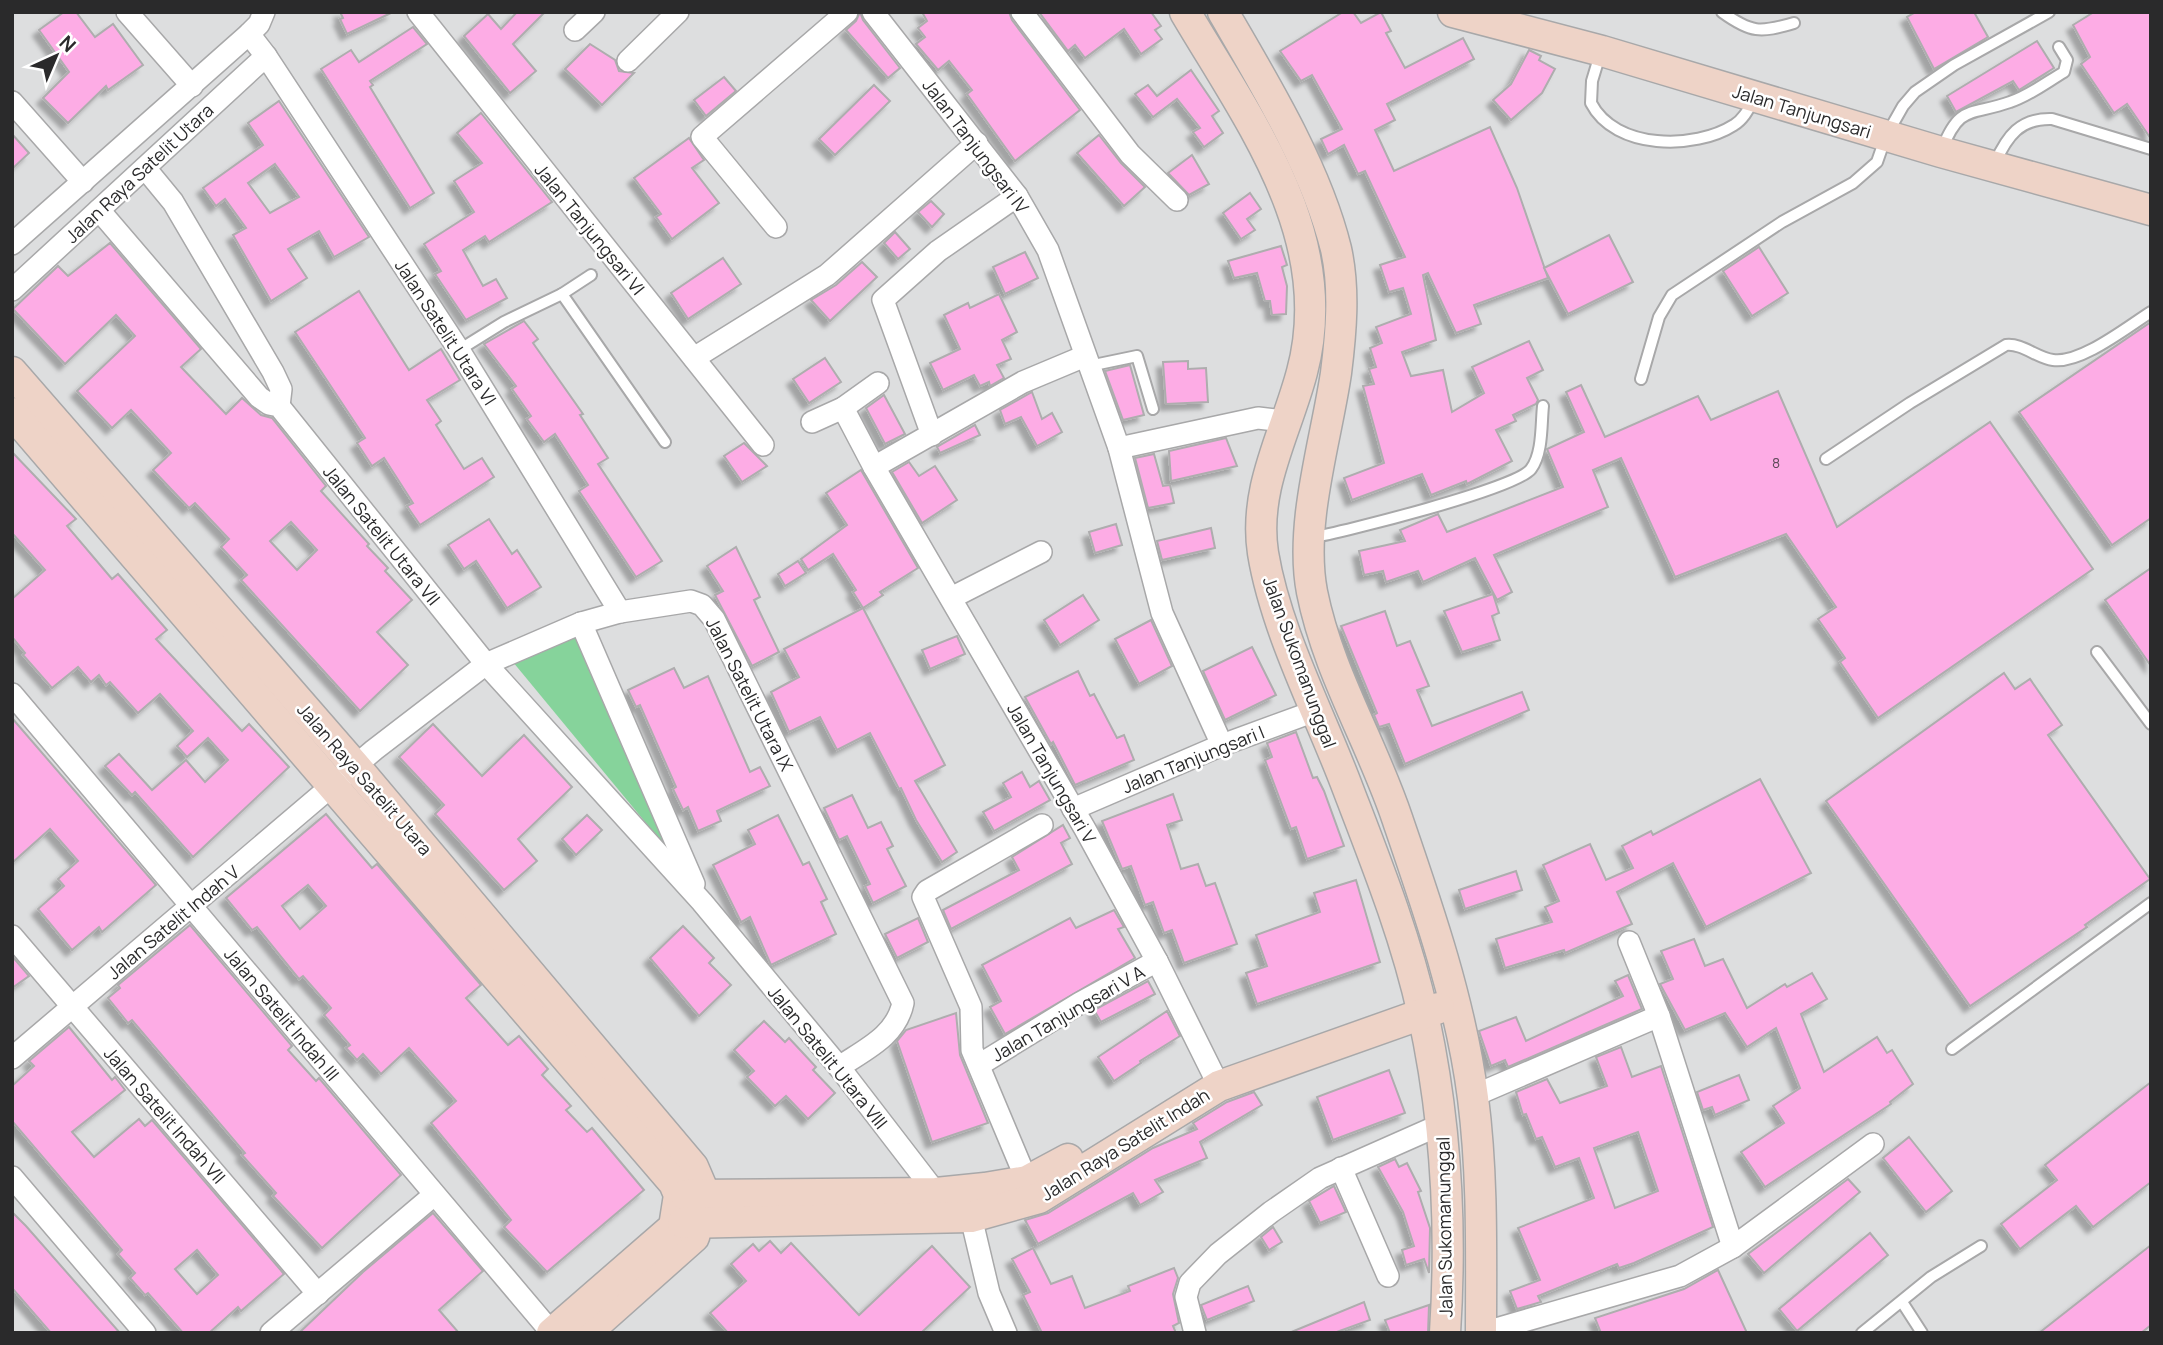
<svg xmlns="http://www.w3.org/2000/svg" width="2163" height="1345" viewBox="0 0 2163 1345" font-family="Manrope,sans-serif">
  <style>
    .green { fill: #86d39b }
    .building { fill: #fdace5; stroke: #aeadae; stroke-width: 2; fill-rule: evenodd; filter: url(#shadow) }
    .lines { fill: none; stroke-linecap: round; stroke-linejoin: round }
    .lane-casing { stroke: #a8a8a9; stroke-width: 14 }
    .street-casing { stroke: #a8a8a9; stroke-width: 24 }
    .secondary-casing { stroke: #a8a8a9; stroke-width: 33 }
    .lane { stroke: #fff; stroke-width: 10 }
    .street { stroke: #fff; stroke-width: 21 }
    .secondary { stroke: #eed3c7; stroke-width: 30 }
    .labels { text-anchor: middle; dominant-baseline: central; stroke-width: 5; stroke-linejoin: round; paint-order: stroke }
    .number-label { font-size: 14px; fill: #5f4a5a }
    .street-label { font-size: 18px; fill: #2a2a2b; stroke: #fff }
  </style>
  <defs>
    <filter id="shadow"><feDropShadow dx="-6" dy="6" stdDeviation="2" flood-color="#0004"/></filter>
  </defs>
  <rect width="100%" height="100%" fill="#dddedf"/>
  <path class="green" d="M576,631L679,863L508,656Z"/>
  <g class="building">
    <path d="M64,12H76L95,37L113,24L143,65L108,90L106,86L68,123L43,98L69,72L39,30Z"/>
    <path d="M340,12H393L347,34L340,19L343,18Z"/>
    <path d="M517,12H545L513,44L536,71L510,93L464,36L488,14L501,29Z"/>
    <path d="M860,12L863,20L900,68L888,78L846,30L856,21Z"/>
    <path d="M922,12H1009L1012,20L1080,110L1015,161L967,94L972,90L949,61L938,70L916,44L925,37L918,28L927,21Z"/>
    <path d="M1039,12H1151L1161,26L1155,30L1162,39L1141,54L1124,29L1085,58L1075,45L1068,51Z"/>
    <path d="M1343,12H1353L1361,23L1381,12L1391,31L1386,33L1405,68L1463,38L1474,59L1387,104L1395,120L1375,130L1394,171L1490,127L1517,188L1548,278L1474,305L1481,324L1456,333L1428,273L1423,275L1436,340L1402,352L1411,376L1443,370L1452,412L1484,393L1472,367L1529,341L1543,370L1527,378L1538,400L1536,404L1513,415L1516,421L1496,430L1512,461L1467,484L1466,481L1431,495L1422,474L1352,500L1344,478L1384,463L1363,386L1374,384L1369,369L1376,367L1370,348L1382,343L1376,327L1411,314L1403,288L1389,292L1380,265L1405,257L1365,171L1358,174L1344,145L1328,154L1321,139L1342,129L1312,75L1301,81L1280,51Z"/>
    <path d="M1916,12H1974L1988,37L1934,69L1907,17Z"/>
    <path d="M2094,12H2151V139L2127,104L2114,113L2081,64L2090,57L2073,25Z"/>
    <path d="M413,27L427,44L370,81L373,85L370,87L434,193L410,208L321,69L351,50L359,62Z"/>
    <path d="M2037,41L2054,68L2019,90L2013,81L1956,112L1947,96Z"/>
    <path d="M590,44L615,60L619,71L634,73L602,105L565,69Z"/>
    <path d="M1529,50L1541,56L1539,60L1555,69L1542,93L1511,120L1493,100L1511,84Z"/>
    <path d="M1191,70L1219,111L1212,116L1223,133L1204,147L1193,132L1200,128L1177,99L1153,117L1135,94L1148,85L1157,96Z"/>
    <path d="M724,77L736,91L706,116L694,100Z"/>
    <path d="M874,85L890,101L835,155L819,139Z"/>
    <path d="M279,101L369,237L334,257L319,231L288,249L307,278L271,301L233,235L246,228L225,199L216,206L203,188L263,145L248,123ZM275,164L299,197L270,213L248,183Z"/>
    <path d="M481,113L552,202L489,242L485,236L463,250L483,286L496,279L507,298L466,320L435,274L441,271L424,244L474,212L454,181L482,163L457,133Z"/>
    <path d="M12,134L29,153L12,169Z"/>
    <path d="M1099,135L1121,163L1145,187L1124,206L1077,153Z"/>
    <path d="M689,138L704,160L692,168L719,203L672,239L656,217L661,214L634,178Z"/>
    <path d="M1192,155L1209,184L1189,195L1168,173Z"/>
    <path d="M1250,193L1261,209L1247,219L1255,230L1241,239L1223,213Z"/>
    <path d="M931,201L944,214L932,227L918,212Z"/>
    <path d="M895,232L910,249L898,259L884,243Z"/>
    <path d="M1609,235L1633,282L1568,314L1544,268Z"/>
    <path d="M110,243L201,349L181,367L226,414L242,398L261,415L272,418L326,486L321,491L369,544L367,546L388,568L385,571L412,600L377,632L408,665L360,711L241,580L247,575L221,547L229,539L195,503L189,508L153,470L171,453L131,410L112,428L77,391L135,336L116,315L65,364L13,309L58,266L68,276ZM291,522L317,550L297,570L270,541Z"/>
    <path d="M1281,246L1287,265L1282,267L1287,286L1286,314L1272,315L1270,301H1265L1257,273L1234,278L1228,261Z"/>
    <path d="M1759,247L1788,293L1752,316L1723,271Z"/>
    <path d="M1025,252L1038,278L1005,294L993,267Z"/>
    <path d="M723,258L741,284L688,319L671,293Z"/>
    <path d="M862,262L877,277L830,321L811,300L836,285Z"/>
    <path d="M359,291L409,370L441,349L460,380L427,400L441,421L436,425L464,469L482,458L494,477L420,525L407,506L413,503L384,458L372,466L357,443L365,438L295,332Z"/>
    <path d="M999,294L1017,332L1002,340L1011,359L997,365L1004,378L990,386L989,382L980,386L974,375L943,390L930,363L960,349L944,315L968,303L970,308Z"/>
    <path d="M524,321L538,339L533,343L583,414L580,415L608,458L598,464L662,561L636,577L579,491L588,485L555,434L544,442L527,419L531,416L512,389L516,386L484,344Z"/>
    <path d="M2151,322V518L2112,545L2019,412Z"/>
    <path d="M825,358L841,382L809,403L793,379Z"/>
    <path d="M1188,361V369L1206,368L1208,402L1166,404L1163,362Z"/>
    <path d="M1130,365L1144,415L1123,420L1105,371Z"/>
    <path d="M1581,385L1605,437L1698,396L1711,420L1778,391L1837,527L1990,422L2093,569L1878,718L1840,662L1845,658L1818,619L1836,607L1786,534L1675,577L1621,458L1593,470L1608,507L1494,555L1512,592L1497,600L1475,558L1423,582L1418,571L1386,582L1383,571L1364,575L1359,551L1405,541L1400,530L1438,514L1447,532L1563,487L1547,449L1584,432L1566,392Z"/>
    <path d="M1032,392L1042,419L1052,413L1062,432L1037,446L1021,417L1005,424L1000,410Z"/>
    <path d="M884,395L905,434L885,444L866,408Z"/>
    <path d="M975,425L980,435L940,453L937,447Z"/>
    <path d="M1226,438L1237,466L1171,481L1169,451Z"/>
    <path d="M744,443L767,466L742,482L724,456Z"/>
    <path d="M12,452L76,519L67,526L112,579L118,574L167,630L156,639L242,731L249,724L289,767L193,857L135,792L132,795L105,766L119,754L152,790L186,760L205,782L228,760L208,738L187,757L177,746L193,731L160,694L138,713L110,682L106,685L99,675L91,682L78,667L52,688L23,655L25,653L12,637V599L45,570L12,533Z"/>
    <path d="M1154,454L1163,486L1170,485L1174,503L1148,508L1135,458Z"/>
    <path d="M909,462L919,476L935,466L957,500L922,523L892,472Z"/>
    <path d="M861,470L918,568L880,592L883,595L863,608L853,592L856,590L833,554L808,570L801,559L847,525L826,493Z"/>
    <path d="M489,519L512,554L517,550L541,587L507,608L476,561L464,569L448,545Z"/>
    <path d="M1116,524L1122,545L1095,553L1089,532Z"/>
    <path d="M1211,528L1215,548L1162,560L1157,541Z"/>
    <path d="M736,547L760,597L754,600L779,652L752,666L715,595L723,591L707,566Z"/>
    <path d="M798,561L806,573L785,586L778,574Z"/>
    <path d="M2151,568V666L2105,600Z"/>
    <path d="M1493,594L1499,613L1492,616L1500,640L1462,652L1444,611Z"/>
    <path d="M1083,595L1099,620L1060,645L1044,620Z"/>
    <path d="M863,608L945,765L915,781L957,852L942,862L916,820L901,788L899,789L870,733L837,750L820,717L789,732L771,692L799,677L784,649Z"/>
    <path d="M1385,611L1397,646L1410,641L1429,686L1417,690L1432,726L1522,692L1529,710L1405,764L1389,724L1379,727L1374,715L1377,713L1341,626Z"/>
    <path d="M1151,620L1172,666L1139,684L1115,639Z"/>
    <path d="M957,636L965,654L930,669L922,650Z"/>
    <path d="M1252,647L1276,695L1225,720L1203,671Z"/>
    <path d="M674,668L684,688L708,676L750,772L760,767L770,786L717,811L721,821L698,831L688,807L683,810L673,789L676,787L640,705L636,707L628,690Z"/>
    <path d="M1078,671L1090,696L1094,694L1117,738L1124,735L1134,760L1075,785L1053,742L1051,744L1025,697Z"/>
    <path d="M2004,673L2015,689L2030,679L2062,725L2048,735L2150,879L2085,925L2087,927L1970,1006L1826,801Z"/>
    <path d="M12,718L156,885L102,932L99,927L72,950L38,909L64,886L58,879L78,861L50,829L12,863Z"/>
    <path d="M433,724L482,776L524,735L572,787L518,839L537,861L504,890L435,814L444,805L399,757Z"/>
    <path d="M1296,732L1313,778L1317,777L1324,791L1344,846L1307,859L1296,827L1291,829L1265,760L1272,757L1267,743Z"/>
    <path d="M1022,772L1030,787L1039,781L1050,800L994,831L983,812L1011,797L1003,783Z"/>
    <path d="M1760,779L1811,873L1706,927L1673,863L1617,892L1632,924L1565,953L1564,950L1505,968L1496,939L1552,922L1545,907L1559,901L1543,865L1590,844L1606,880L1633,868L1622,846L1651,831L1653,835Z"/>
    <path d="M1173,794L1182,820L1167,825L1181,869L1198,864L1206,886L1215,883L1237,944L1184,963L1172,930L1164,933L1153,902L1145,905L1131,866L1122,869L1102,821Z"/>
    <path d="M852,795L868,828L881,822L893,846L887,849L906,886L873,903L865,886L870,884L847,836L839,840L824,808Z"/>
    <path d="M326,814L372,868L377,864L481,985L466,998L508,1045L519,1036L548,1069L542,1075L571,1106L566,1110L587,1132L592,1128L644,1190L547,1272L504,1227L511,1220L431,1123L456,1101L409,1048L381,1074L363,1054L357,1060L346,1048L350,1045L324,1015L331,1008L303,976L299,979L257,927L252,930L226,898ZM308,885L326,906L300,929L282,906Z"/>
    <path d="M587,815L602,830L576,855L562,839Z"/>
    <path d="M778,815L803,865L809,862L827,899L821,902L836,934L771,965L750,917L741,922L713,865L755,844L748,830Z"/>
    <path d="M1063,825L1070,838L1061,843L1072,864L951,929L943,910L1019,870L1012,857Z"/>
    <path d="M1516,871L1522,890L1465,909L1459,890Z"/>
    <path d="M1356,880L1380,962L1257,1004L1246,973L1267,966L1256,935L1320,912L1314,893Z"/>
    <path d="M1114,910L1124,927L1118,929L1135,958L1005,1034L990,1007L1001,1001L982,965L1070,918L1076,928Z"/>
    <path d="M918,918L928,942L897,958L885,934Z"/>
    <path d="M190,925L292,1046L288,1050L316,1081L319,1078L401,1175L322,1248L273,1196L276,1193L242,1155L245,1153L132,1020L128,1023L108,998L120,988L118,985Z"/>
    <path d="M683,926L714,958L709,963L731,985L699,1016L650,958Z"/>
    <path d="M1694,939L1705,966L1723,959L1747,1008L1785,984L1787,987L1812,973L1827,999L1801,1014L1824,1072L1877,1037L1887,1053L1892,1050L1913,1084L1890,1102L1891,1104L1765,1187L1741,1152L1784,1123L1773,1106L1800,1088L1776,1028L1747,1047L1725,1013L1685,1030L1660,984L1673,979L1661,951Z"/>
    <path d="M12,956L29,976L12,988Z"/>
    <path d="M1628,975L1642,1009L1508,1067L1505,1060L1491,1066L1479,1031L1516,1017L1526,1041L1623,996L1615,981Z"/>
    <path d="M1148,981L1155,994L1101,1022L1094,1010Z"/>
    <path d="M1167,1011L1180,1036L1140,1061L1141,1063L1114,1081L1098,1057Z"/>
    <path d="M956,1013L960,1055L988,1123L932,1142L897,1041L906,1030Z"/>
    <path d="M764,1021L785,1042L789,1038L816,1067L813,1070L835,1093L808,1119L786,1096L775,1106L747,1077L754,1071L734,1050Z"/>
    <path d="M69,1027L112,1080L115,1077L125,1090L72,1132L94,1157L139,1119L145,1126L152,1120L284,1274L241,1311L238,1307L209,1333H183L148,1293L145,1295L130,1278L135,1273L118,1254L122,1250L12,1121V1086L34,1066L29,1061ZM197,1250L218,1275L197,1294L175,1269Z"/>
    <path d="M1621,1047L1632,1077L1661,1066L1713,1227L1634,1263L1619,1268L1617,1264L1538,1296L1541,1302L1517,1309L1510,1291L1540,1280L1518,1228L1594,1198L1579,1158L1555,1167L1542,1137L1536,1139L1526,1114L1523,1115L1516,1092L1547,1079L1560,1103L1607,1086L1596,1057ZM1638,1132L1658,1191L1615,1208L1594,1148Z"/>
    <path d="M1389,1070L1405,1113L1333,1140L1317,1097Z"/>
    <path d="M1739,1075L1749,1100L1715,1115L1712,1107L1703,1110L1697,1092Z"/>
    <path d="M2151,1082V1182L2093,1227L2076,1206L2020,1249L2001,1224L2057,1180L2045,1165Z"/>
    <path d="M1254,1092L1262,1105L1200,1142L1207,1158L1155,1180L1163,1192L1140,1205L1133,1193L1038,1244L1025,1220L1048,1213L1153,1148L1197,1129L1193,1123L1227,1102Z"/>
    <path d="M1909,1137L1952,1191L1926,1212L1883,1158Z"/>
    <path d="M1395,1159L1399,1167L1407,1163L1421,1191L1418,1192L1430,1228L1429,1273L1424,1259L1406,1265L1402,1250L1414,1246L1403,1212L1378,1167Z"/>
    <path d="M1848,1179L1860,1192L1764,1273L1748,1254Z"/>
    <path d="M1334,1186L1346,1212L1320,1223L1309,1201Z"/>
    <path d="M12,1212L26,1226L120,1333H51L12,1288Z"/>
    <path d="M433,1213L483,1271L439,1310L459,1333H299L363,1272Z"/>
    <path d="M1273,1227L1282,1242L1269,1250L1261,1237Z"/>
    <path d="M1870,1233L1888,1255L1797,1331L1779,1309Z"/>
    <path d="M770,1241L781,1253L791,1243L859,1315L932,1246L970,1287L921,1333H728L710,1313L746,1281L731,1264L753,1244L759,1251Z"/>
    <path d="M2151,1245V1325L2141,1333H2039Z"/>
    <path d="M1033,1248L1051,1284L1072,1276L1085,1308L1130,1291L1128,1286L1174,1268L1178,1278L1173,1294L1179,1323L1173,1326L1176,1333H1042L1023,1295L1030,1292L1012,1259Z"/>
    <path d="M1718,1270L1747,1333H1601L1595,1318L1684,1289Z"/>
    <path d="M1248,1286L1254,1301L1207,1320L1201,1305Z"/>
    <path d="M1364,1302L1370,1320L1334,1333H1289Z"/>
    <path d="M1429,1305L1428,1333H1390L1385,1320Z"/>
  </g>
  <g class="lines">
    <defs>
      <g id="lane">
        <path d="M1722,12C1751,33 1760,33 1794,23"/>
        <path d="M1601,51L1592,81L1591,103C1615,150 1695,150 1734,125C1744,119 1749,108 1754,99"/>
        <path d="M1942,149C1960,104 1970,116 2010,102C2029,96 2047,82 2064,72L2067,60L2059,47"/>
        <path d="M1995,163C2007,136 2020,118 2052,119L2151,149"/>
        <path d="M562,294L591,275"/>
        <path d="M459,350L504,322L562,294L665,442"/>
        <path d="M1089,366L1137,356L1153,409"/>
        <path d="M1641,379L1659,317L1672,295L1782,222L1853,183L1877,162L1886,136L1903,106L1915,92L1954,65L2049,12"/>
        <path d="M1826,459L1910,403L2006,345C2022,343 2037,358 2053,360C2081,364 2127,327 2151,312"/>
        <path d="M1310,538C1343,532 1516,489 1531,469C1543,453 1541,424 1543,406"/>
        <path d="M2097,652L2151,724"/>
        <path d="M1952,1049L2151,903"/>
        <path d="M1902,1302L1922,1333"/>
        <path d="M1862,1333L1931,1277L1981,1246"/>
      </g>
      <g id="street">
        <path d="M127,12L192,86"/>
        <path d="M418,12L763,445"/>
        <path d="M873,12L1017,196L1048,250L1119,448L1162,613L1222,745"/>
        <path d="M1022,12L1130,154L1177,200"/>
        <path d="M575,30L594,12"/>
        <path d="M249,34L266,56L459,350L620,612"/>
        <path d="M628,61L678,12"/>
        <path d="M12,102L83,182"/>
        <path d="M145,168L173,202L273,372L281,389L279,406"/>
        <path d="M99,210L259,397L269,404L279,406L486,664L702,902L839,1067L936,1193L937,1202"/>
        <path d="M776,227L702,137L847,12"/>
        <path d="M12,244L249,34L259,24L264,12"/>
        <path d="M12,290L266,56"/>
        <path d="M694,358L827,275L977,143"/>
        <path d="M843,408L874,467L1085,829L1157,961L1219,1086"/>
        <path d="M812,422L843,408L878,383"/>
        <path d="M932,435L883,300L938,251L1017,196"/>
        <path d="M1119,448L1258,418L1283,421"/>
        <path d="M874,467L1023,382L1085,356"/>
        <path d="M951,598L1041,552"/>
        <path d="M581,623L694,884"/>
        <path d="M12,694L552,1333"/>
        <path d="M1073,809L1222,745L1315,711"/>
        <path d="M12,936L318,1294"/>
        <path d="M1629,942L1659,1016L1733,1247"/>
        <path d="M12,1058L374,750L486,664L581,623L620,612L691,601L702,605L714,619L903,1003C896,1036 866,1049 839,1067"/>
        <path d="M979,1065L1080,1003L1157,961"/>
        <path d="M1473,1096L1659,1016"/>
        <path d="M1341,1168L1388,1276"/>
        <path d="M12,1177L145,1333"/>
        <path d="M1027,1181L972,1050L971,1007L923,897L927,891L1042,825"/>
        <path d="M971,1217L989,1293L1006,1333"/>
        <path d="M271,1333L434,1195"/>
        <path d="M1195,1333L1186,1297L1190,1283L1218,1254L1271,1212L1320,1178L1442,1124"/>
        <path d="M1482,1333L1680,1276L1733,1247L1873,1144"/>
      </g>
      <g id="secondary">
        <path d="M1185,12C1250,122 1338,238 1302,372C1286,433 1253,488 1263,553C1276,632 1320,714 1348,789C1376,862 1406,937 1423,1014C1446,1119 1452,1225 1445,1333"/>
        <path d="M1223,12C1265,84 1316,168 1336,249C1345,289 1341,333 1336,373C1326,441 1299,524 1312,592C1328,672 1371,741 1397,818C1428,908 1461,1003 1473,1098C1483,1176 1481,1254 1481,1333"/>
        <path d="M1453,12L1602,51L1941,152L2151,210"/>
        <path d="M12,372L355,766L693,1167L705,1195L694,1237L586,1333"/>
        <path d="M12,413L674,1183L679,1195L674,1227L552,1333"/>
        <path d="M686,1195L936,1193L985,1188L1027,1181L1068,1159"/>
        <path d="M683,1223L971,1217L1039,1198L1219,1086L1439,1008"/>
      </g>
    </defs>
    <use href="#lane" class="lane-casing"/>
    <use href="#street" class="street-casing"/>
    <use href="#secondary" class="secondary-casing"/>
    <use href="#lane" class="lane"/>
    <use href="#street" class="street"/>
    <use href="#secondary" class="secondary"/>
  </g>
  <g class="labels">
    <g class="number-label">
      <text x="1776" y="462">8</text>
    </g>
    <g class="street-label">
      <text transform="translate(1802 111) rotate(17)">Jalan Tanjungsari</text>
      <text transform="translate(976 146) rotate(53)">Jalan Tanjungsari IV</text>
      <text transform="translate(139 173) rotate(-43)">Jalan Raya Satelit Utara</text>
      <text transform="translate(590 229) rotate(51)">Jalan Tanjungsari VI</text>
      <text transform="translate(446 332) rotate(57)">Jalan Satelit Utara VI</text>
      <text transform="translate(382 535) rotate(51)">Jalan Satelit Utara VII</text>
      <text transform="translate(1300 662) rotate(70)">Jalan Sukomanunggal</text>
      <text transform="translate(750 694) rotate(63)">Jalan Satelit Utara IX</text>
      <text transform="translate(1193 759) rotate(-22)">Jalan Tanjungsari I</text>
      <text transform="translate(1052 773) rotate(60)">Jalan Tanjungsari V</text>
      <text transform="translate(365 779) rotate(49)">Jalan Raya Satelit Utara</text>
      <text transform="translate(173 922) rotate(-40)">Jalan Satelit Indah V</text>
      <text transform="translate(1068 1013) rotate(-30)">Jalan Tanjungsari V A</text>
      <text transform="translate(282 1014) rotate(50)">Jalan Satelit Indah III</text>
      <text transform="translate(828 1057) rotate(51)">Jalan Satelit Utara VIII</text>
      <text transform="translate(165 1115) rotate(49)">Jalan Satelit Indah VII</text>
      <text transform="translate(1125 1144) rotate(-32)">Jalan Raya Satelit Indah</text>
      <text transform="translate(1444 1227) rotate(-91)">Jalan Sukomanunggal</text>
    </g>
  </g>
  <rect width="2163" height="1345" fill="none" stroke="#2a2a2b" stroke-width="28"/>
  <g transform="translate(56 56) rotate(44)" stroke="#ffffff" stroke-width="5" paint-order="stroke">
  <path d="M0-5L12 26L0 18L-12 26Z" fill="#2a2a2b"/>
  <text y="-10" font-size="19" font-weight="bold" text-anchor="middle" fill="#2a2a2b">N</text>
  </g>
</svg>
